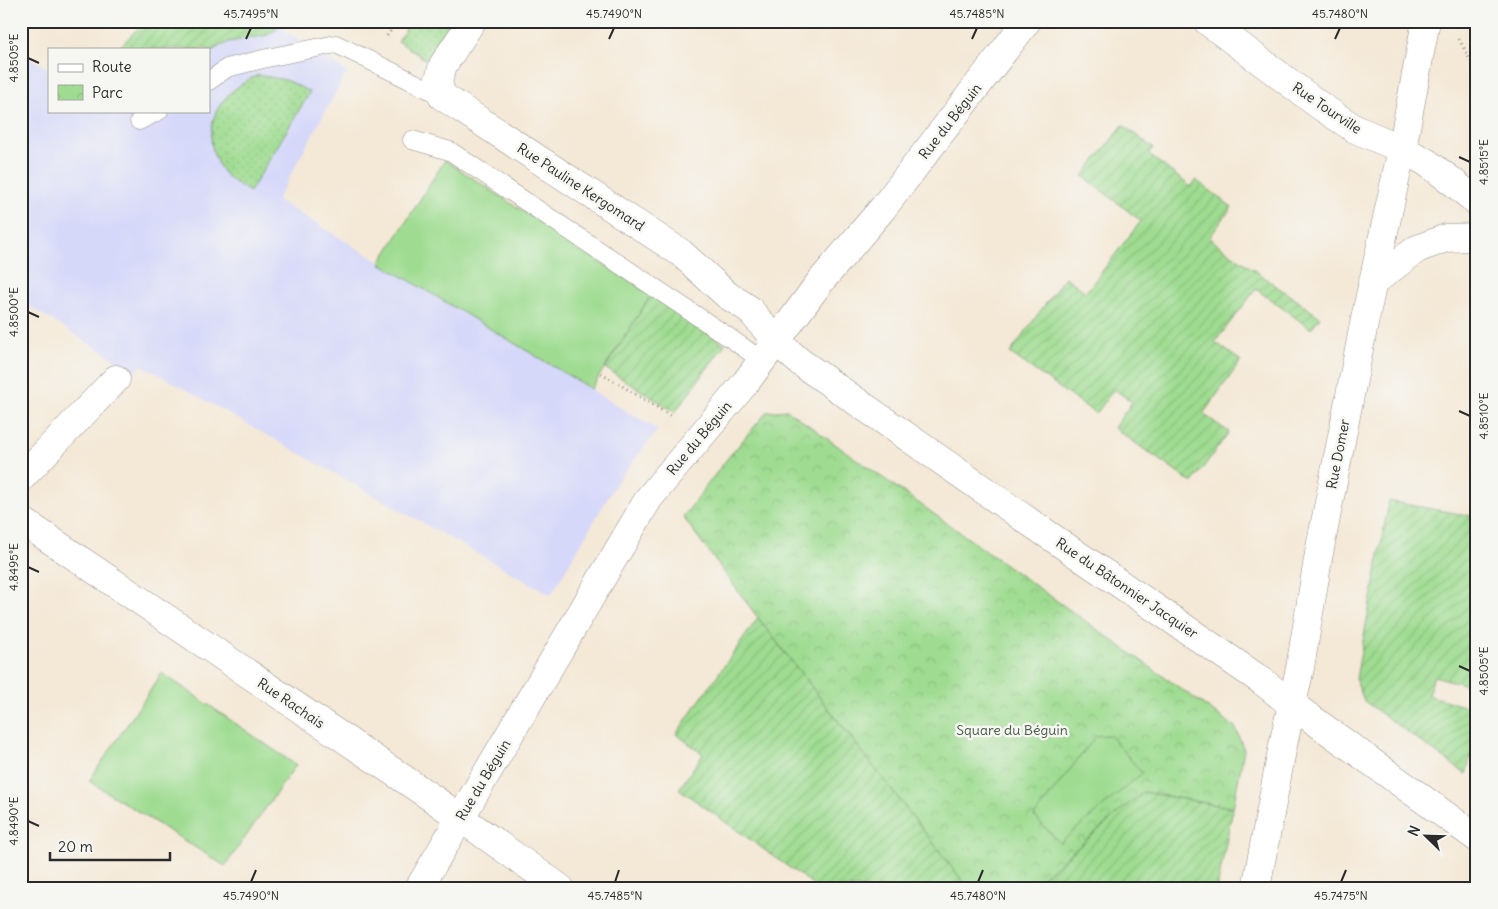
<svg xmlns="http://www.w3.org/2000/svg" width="1498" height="909" viewBox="0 0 1498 909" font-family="Delius,sans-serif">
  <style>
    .built { fill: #d6d8f9 }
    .grass { fill: url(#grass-dots); stroke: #65845e }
    .park { fill: url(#park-crowns); stroke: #65845e }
    .garden { fill: url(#garden-furrows); stroke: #65845e }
    .pitch { fill: #9fdc91; stroke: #65845e }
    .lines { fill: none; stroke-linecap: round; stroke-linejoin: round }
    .service-casing { stroke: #908a80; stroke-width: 19 }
    .minor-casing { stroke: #908a80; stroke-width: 29 }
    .tertiary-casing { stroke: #908a80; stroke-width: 29 }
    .path { stroke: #908a80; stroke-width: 3; stroke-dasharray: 1 4; stroke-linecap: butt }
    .service { stroke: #fff; stroke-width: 18 }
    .minor { stroke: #fff; stroke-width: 28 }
    .tertiary { stroke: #fff; stroke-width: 28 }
    .ticks { fill: none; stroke: #2b2b2b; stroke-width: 2 }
    .labels { text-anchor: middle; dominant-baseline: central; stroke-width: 5; stroke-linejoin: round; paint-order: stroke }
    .street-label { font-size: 14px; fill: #2b2b2b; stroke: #f6f6f2 }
    .park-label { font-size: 14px; fill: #485744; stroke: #f6f6f2 }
    .neatline { fill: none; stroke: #2b2b2b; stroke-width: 2 }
    .ticks-label { font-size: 12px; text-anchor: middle; fill: #2b2b2b }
  </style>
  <defs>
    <pattern id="grass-dots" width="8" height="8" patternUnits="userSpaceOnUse" patternTransform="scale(1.25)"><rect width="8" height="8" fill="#9fdc91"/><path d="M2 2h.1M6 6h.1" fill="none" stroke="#89bd7d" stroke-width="1.8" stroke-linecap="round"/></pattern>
    <pattern id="park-crowns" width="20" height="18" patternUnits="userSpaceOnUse" patternTransform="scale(1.25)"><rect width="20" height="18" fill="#9fdc91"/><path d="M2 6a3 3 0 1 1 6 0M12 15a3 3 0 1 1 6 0" fill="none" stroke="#89bd7d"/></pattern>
    <pattern id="garden-furrows" width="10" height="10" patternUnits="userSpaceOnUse" patternTransform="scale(1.25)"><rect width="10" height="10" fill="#9fdc91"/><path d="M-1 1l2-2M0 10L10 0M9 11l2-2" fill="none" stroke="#89bd7d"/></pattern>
  </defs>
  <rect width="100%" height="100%" fill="#f6f6f2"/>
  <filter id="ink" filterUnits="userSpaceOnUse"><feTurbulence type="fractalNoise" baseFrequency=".02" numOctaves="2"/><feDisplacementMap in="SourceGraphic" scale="10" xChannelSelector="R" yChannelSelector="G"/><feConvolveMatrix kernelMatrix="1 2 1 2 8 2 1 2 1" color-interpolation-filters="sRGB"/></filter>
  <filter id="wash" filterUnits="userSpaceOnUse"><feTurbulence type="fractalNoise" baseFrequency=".0096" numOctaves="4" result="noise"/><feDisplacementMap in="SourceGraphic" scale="20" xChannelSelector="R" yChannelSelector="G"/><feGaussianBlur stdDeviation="1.12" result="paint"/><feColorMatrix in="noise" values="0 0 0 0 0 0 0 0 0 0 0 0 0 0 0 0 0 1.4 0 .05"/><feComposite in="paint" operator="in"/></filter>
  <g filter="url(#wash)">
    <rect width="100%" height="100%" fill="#f4e8d6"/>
    <path class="built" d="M145,21H270L347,72L277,200L658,430L617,482L551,595L142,365L135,372L21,301V53L49,69V111H209V49H118Z"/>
    <g class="grass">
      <path d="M411,21H452L426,60L398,41Z"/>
      <path d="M258,75L286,80L310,92L250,192C242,187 231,181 225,174C208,154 206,124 222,102C231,90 245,81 258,75Z"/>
    </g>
    <path class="park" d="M787,410L1235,727L1244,750L1233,808L1143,792L1030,888H968L758,618L683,517L727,459L767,412Z"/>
    <g class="garden">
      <path d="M145,21H269L278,28L268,35L229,42L209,52V49H118Z"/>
      <path d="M1123,125L1153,148L1148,154L1191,187L1196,180L1232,207L1209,238L1320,317L1311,329L1256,289L1215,342L1241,361L1203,414L1229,432L1192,483L1114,428L1132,402L1114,389L1096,414L1010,353L1065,277L1086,292L1141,221L1083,176Z"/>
      <path d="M651,295L725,344L675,412L605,368Z"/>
      <path d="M1389,501L1477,517V688L1434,676L1428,695L1477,710V734L1466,774L1364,701L1356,679Z"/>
      <path d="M758,618L968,888H818L679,789L703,754L676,734Z"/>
      <path d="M1143,792L1233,808L1217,888H1030Z"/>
    </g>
    <g class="pitch">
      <path d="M445,160L651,295L591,389L380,263Z"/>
      <path d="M162,673L296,765L225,866L89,781Z"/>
      <path d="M1110,735L1142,773L1060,843L1034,816L1096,736Z"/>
    </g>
  </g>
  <g filter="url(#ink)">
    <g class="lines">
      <defs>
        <g id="service">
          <path d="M209,81L227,68L267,58L336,44L442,96"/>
          <path d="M139,121L159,111"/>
          <path d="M412,140L450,151L730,338L761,360"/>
        </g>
        <g id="minor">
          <path d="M472,21L443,65L438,82L442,96L681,253L727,295L749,309L776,341L800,362L1031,523L1262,681L1291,704L1477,838"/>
          <path d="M1207,21L1319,105L1355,129L1402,149L1426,162L1453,182L1477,202"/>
          <path d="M1372,283L1417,249L1446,238L1477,237"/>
          <path d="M21,478L116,379"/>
          <path d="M21,520L432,798L560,888"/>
          <path d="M419,888L649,498L746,382L820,282L883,208L1027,21"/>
        </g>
        <path id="tertiary" d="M1256,888L1283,745L1300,668L1319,553L1366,314L1402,149L1426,21"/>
      </defs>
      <use href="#service" class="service-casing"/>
      <use href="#minor" class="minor-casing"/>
      <use href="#tertiary" class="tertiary-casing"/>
      <g class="path">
        <path d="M387,36L397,21"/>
        <path d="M1459,39L1473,65L1477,140"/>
        <path d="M601,373L671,416"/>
      </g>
      <use href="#service" class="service"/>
      <use href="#minor" class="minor"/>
      <use href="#tertiary" class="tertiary"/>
    </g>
  </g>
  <path class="ticks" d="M246,39L251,28M609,39L614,28M972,39L977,28M1335,39L1340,28M28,58L39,63M1459,157L1470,162M28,312L39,317M1459,411L1470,416M28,567L39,572M1459,666L1470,671M28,821L39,826M251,882L256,870M615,882L619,870M978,882L983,870M1341,882L1346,870"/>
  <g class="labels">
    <g class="street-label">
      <text transform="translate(1327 108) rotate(34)">Rue Tourville</text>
      <text transform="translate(950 121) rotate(-52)">Rue du Béguin</text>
      <text transform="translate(581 187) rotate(33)">Rue Pauline Kergomard</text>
      <text transform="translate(699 438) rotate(-50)">Rue du Béguin</text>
      <text transform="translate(1338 454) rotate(-79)">Rue Domer</text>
      <text transform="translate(1127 588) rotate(34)">Rue du Bâtonnier Jacquier</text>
      <text transform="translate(291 703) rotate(34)">Rue Rachais</text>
      <text transform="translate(483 780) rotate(-59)">Rue du Béguin</text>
    </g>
    <g class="park-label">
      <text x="1012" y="730">Square du Béguin</text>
    </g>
  </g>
  <rect width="1498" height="909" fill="none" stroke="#f6f6f2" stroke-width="55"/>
  <rect x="48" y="48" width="162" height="65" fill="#f6f6f2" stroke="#a5a5a2"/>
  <rect x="58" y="64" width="25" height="8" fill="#ffffff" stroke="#a5a5a2"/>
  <text x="92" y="72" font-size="15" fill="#2b2b2b">Route</text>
  <rect x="58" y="85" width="25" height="15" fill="url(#park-crowns)" stroke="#a5a5a2"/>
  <text x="92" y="98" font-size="15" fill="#2b2b2b">Parc</text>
  <g transform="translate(1426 836) rotate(293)" stroke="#f6f6f2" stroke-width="4" paint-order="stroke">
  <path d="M0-4L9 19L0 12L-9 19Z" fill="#2b2b2b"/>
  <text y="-8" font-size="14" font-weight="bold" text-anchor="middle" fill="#2b2b2b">N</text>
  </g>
  <path d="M50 852v8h120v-8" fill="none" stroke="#2b2b2b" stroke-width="2.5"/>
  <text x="58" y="852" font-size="15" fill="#2b2b2b" stroke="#f6f6f2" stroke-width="4" paint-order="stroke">20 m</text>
  <rect x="28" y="28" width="1442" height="854" class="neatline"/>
  <g class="ticks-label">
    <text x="251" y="18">45.7495°N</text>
    <text x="614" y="18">45.7490°N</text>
    <text x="977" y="18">45.7485°N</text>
    <text x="1340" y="18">45.7480°N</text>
    <text transform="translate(14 58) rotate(-90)" y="4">4.8505°E</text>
    <text transform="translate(1484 162) rotate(-90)" y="4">4.8515°E</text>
    <text transform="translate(14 312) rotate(-90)" y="4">4.8500°E</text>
    <text transform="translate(1484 416) rotate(-90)" y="4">4.8510°E</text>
    <text transform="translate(14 567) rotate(-90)" y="4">4.8495°E</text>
    <text transform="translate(1484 671) rotate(-90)" y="4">4.8505°E</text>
    <text transform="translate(14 821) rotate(-90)" y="4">4.8490°E</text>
    <text x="251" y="900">45.7490°N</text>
    <text x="615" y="900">45.7485°N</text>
    <text x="978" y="900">45.7480°N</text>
    <text x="1341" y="900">45.7475°N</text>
  </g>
</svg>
